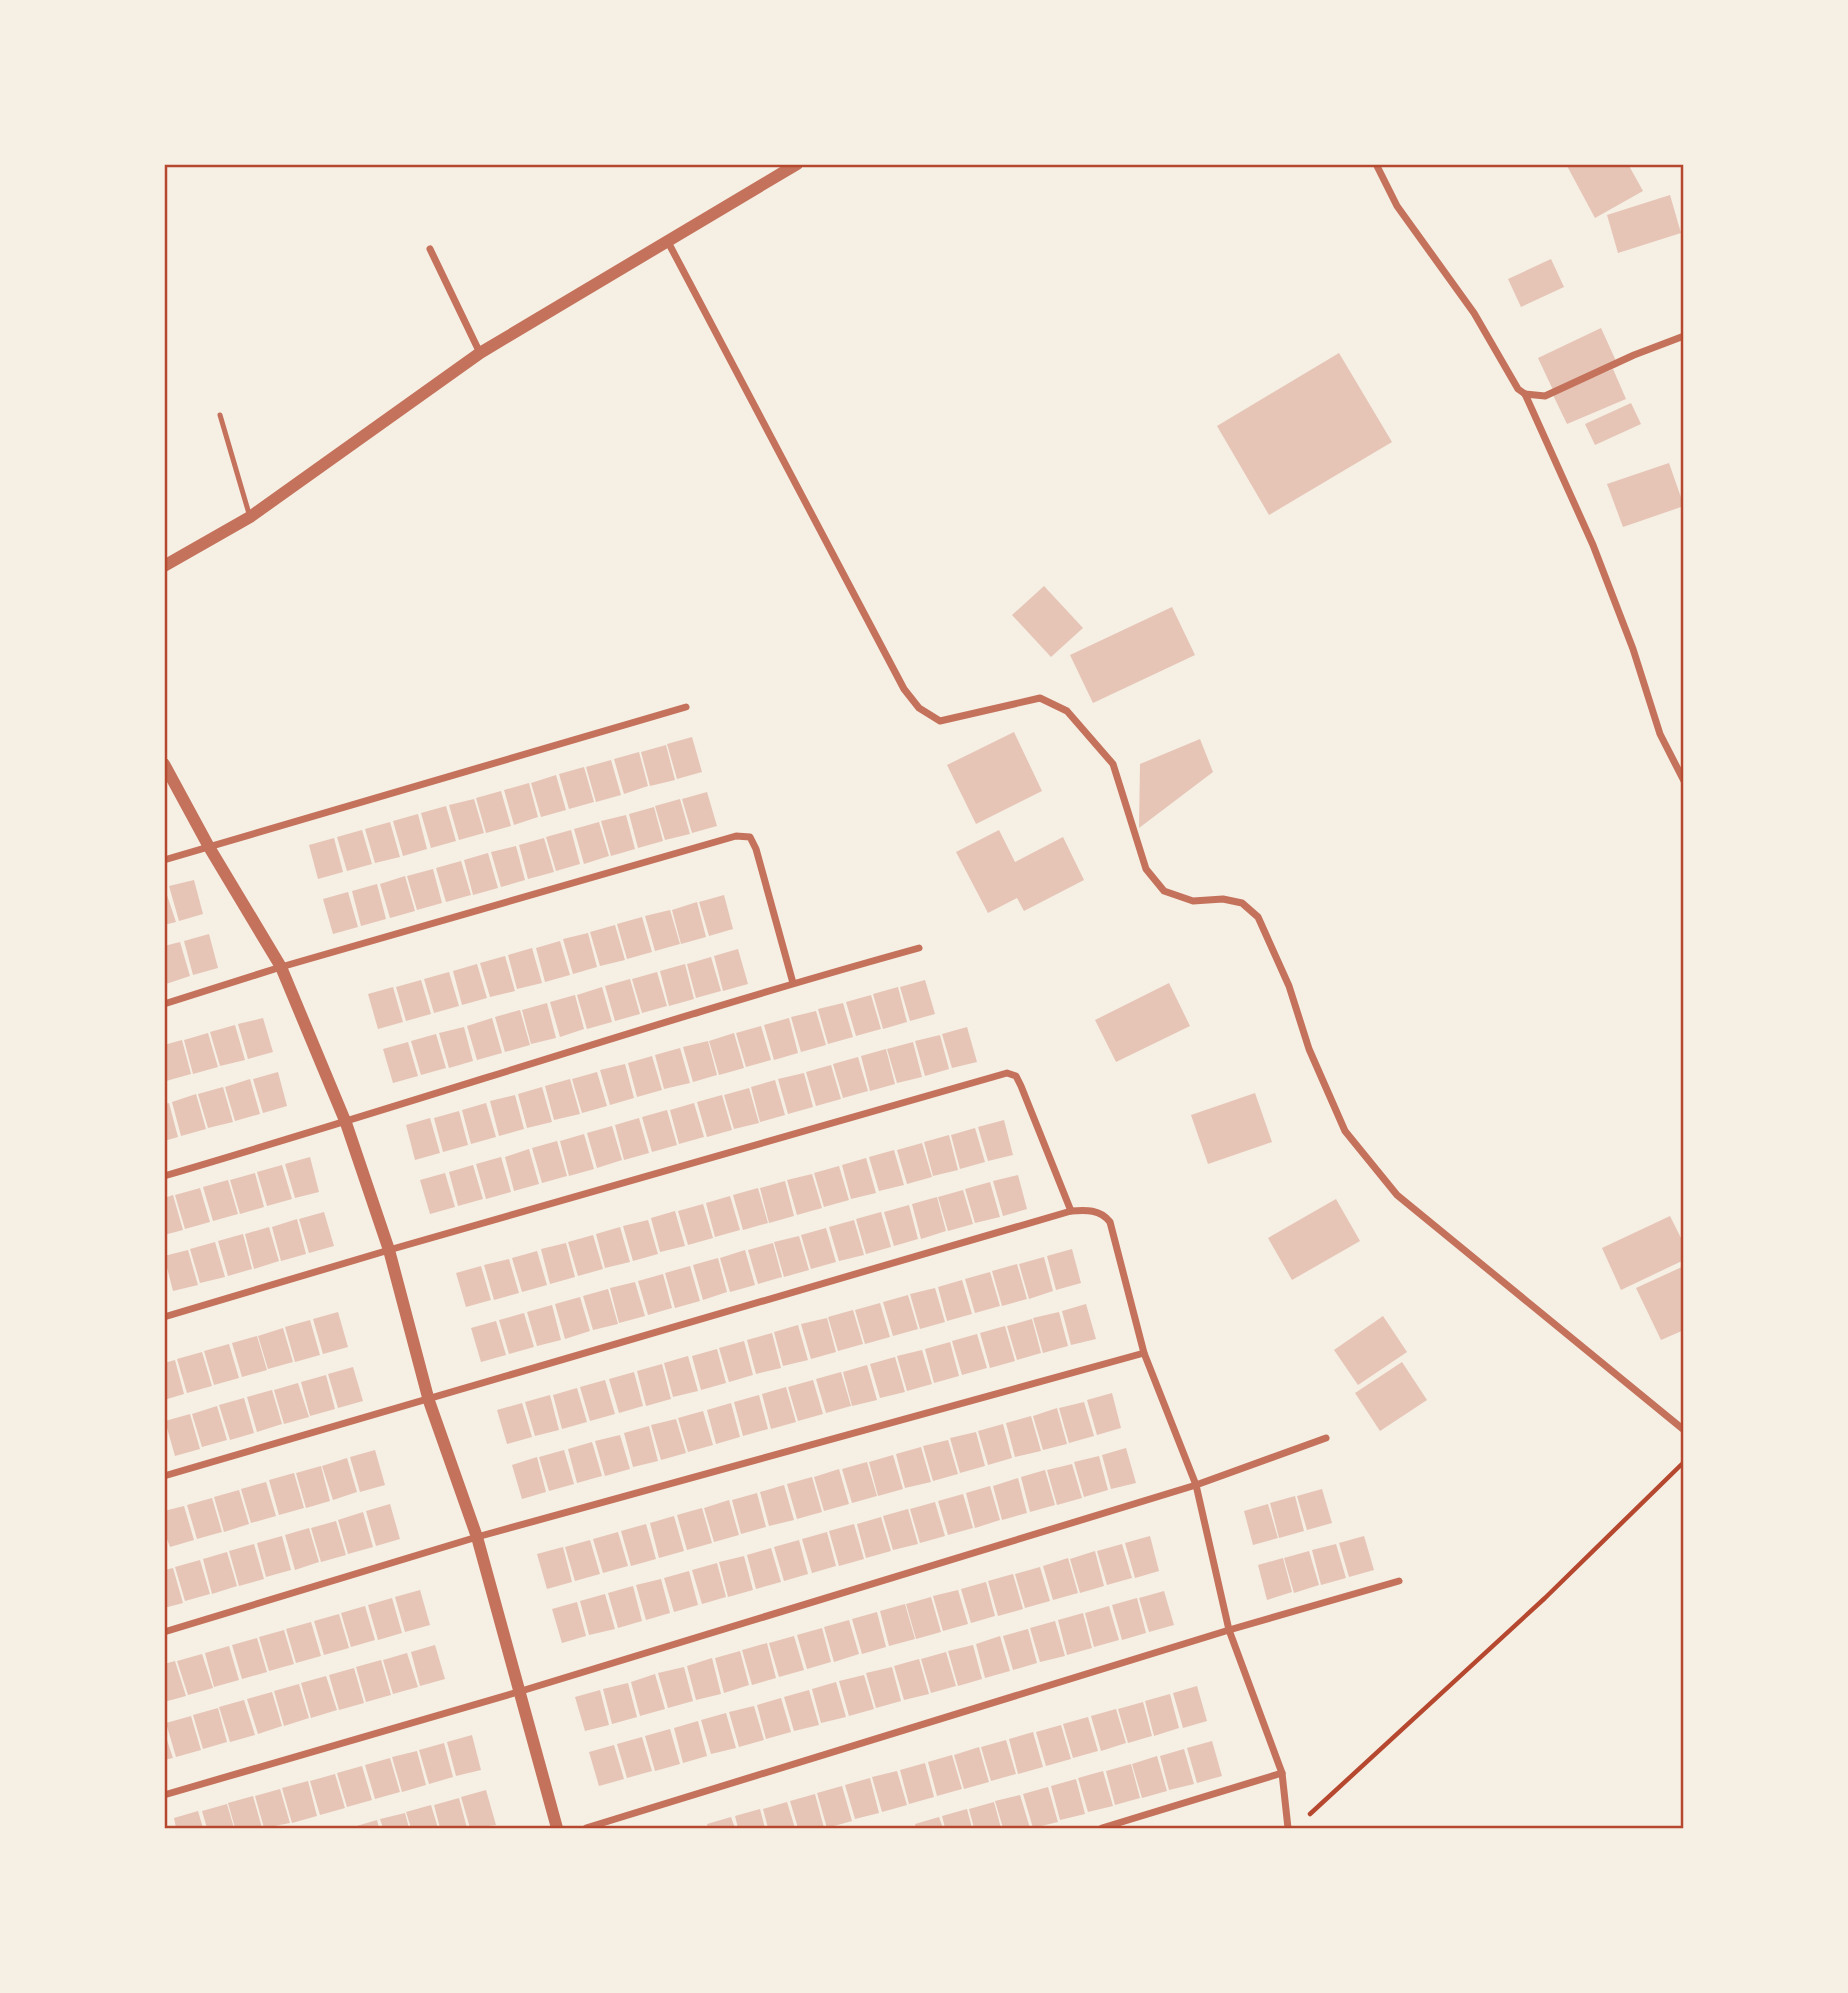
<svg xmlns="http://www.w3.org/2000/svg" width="1848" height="1993" viewBox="0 0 1848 1993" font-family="Signika,sans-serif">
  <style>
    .building { fill: #e6c5b7 }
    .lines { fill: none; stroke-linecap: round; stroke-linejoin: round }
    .path { stroke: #b5482f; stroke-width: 4.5 }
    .service { stroke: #c5725c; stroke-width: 5 }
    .minor { stroke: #c5725c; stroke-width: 7 }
    .tertiary { stroke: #c5725c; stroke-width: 12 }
    .neatline { fill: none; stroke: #b5482f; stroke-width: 2.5 }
  </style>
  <rect width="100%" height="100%" fill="#f6efe4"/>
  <g class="building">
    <path d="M1566,164H1628L1643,191L1595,218Z"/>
    <path d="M1670,195L1681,233L1618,253L1607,215Z"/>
    <path d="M1551,259L1564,287L1521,307L1508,279Z"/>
    <path d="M1601,328L1616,361L1553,390L1538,358Z"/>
    <path d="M1339,353L1392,442L1269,515L1217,426Z"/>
    <path d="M1613,369L1626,399L1567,424L1553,395Z"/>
    <path d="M1631,403L1641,424L1595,445L1585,424Z"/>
    <path d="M1669,463L1684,506L1623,527L1607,484Z"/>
    <path d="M1044,586L1083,628L1051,657L1012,615Z"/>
    <path d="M1172,607L1195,655L1093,703L1070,655Z"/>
    <path d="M1014,732L1042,791L976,824L947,765Z"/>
    <path d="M692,737L702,772L677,779L667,744Z"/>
    <path d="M1200,739L1213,772L1139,828L1140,764Z"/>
    <path d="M666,745L675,780L650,786L641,752Z"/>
    <path d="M639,752L648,786L624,794L614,759Z"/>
    <path d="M611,760L621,795L596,802L586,767Z"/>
    <path d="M584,767L594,802L569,809L559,774Z"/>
    <path d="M556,775L566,810L541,817L531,783Z"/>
    <path d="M529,783L538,817L514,825L504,790Z"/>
    <path d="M501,791L511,826L486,833L476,798Z"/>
    <path d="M707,792L717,826L692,833L682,799Z"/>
    <path d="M474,799L484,833L459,840L449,805Z"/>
    <path d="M680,799L690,834L665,840L655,806Z"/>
    <path d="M446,806L456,841L431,848L421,813Z"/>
    <path d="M654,807L663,841L638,848L629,814Z"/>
    <path d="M418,814L427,849L403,856L393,821Z"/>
    <path d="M626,815L635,849L611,856L601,821Z"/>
    <path d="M390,822L400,857L375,863L365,829Z"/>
    <path d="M599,822L609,856L584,864L574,829Z"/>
    <path d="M362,830L372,864L347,871L337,837Z"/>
    <path d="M571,830L580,864L556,871L546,837Z"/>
    <path d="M999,830L1015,862L1063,837L1084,880L1024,911L1017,898L988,913L956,852Z"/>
    <path d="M334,838L343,872L318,879L309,845Z"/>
    <path d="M544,838L554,872L528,879L519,845Z"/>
    <path d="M516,846L525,880L501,887L491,852Z"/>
    <path d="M488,853L498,888L473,895L464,860Z"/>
    <path d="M461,861L471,895L446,902L436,868Z"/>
    <path d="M433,869L442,903L417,910L407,876Z"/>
    <path d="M405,876L415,911L390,918L380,884Z"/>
    <path d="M194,880L203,914L179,921L169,886Z"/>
    <path d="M377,884L386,919L361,926L352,891Z"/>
    <path d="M164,886L176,922L164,925Z"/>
    <path d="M348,892L358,927L333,934L323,899Z"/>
    <path d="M724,895L733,929L709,936L699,902Z"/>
    <path d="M697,902L706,937L681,944L672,910Z"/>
    <path d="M670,910L680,944L655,951L645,916Z"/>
    <path d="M642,917L652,952L627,959L617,924Z"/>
    <path d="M615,925L625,960L600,966L590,932Z"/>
    <path d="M588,933L597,967L573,974L563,939Z"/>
    <path d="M209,934L218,968L193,975L184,941Z"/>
    <path d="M560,941L570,975L545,982L536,948Z"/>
    <path d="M180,942L190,976L166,984L164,946Z"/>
    <path d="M532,948L542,983L517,989L508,955Z"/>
    <path d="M738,949L748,984L723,991L714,956Z"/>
    <path d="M505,956L515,991L490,997L480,963Z"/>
    <path d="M711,957L721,991L696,998L687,964Z"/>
    <path d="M477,964L487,998L462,1005L453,971Z"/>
    <path d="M685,964L694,999L669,1006L660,971Z"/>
    <path d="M449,972L459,1006L434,1013L424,979Z"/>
    <path d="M657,972L667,1006L642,1013L632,979Z"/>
    <path d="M630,979L640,1014L615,1021L605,986Z"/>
    <path d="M421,980L431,1014L406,1021L396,987Z"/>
    <path d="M925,980L935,1014L910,1021L900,987Z"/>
    <path d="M1169,983L1190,1026L1116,1062L1095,1020Z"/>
    <path d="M393,987L403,1022L378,1029L368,994Z"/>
    <path d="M602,987L612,1022L587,1029L577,995Z"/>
    <path d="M898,987L907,1022L883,1029L873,994Z"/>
    <path d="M575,995L584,1029L560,1037L550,1002Z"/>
    <path d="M871,995L881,1029L856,1036L846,1002Z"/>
    <path d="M547,1003L556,1038L531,1044L522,1010Z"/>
    <path d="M843,1003L853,1037L828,1044L818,1009Z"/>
    <path d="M520,1010L530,1045L505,1052L495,1017Z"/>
    <path d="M816,1011L826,1045L801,1052L791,1017Z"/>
    <path d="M263,1018L273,1052L248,1059L238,1024Z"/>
    <path d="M492,1018L502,1053L477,1060L467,1026Z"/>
    <path d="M789,1018L798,1053L774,1060L764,1025Z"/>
    <path d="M235,1025L245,1060L220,1066L210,1032Z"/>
    <path d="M761,1026L771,1060L746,1067L736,1033Z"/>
    <path d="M464,1027L473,1061L449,1068L439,1033Z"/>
    <path d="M967,1027L977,1062L952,1068L942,1034Z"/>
    <path d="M208,1033L218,1067L193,1074L184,1040Z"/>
    <path d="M734,1033L744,1068L719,1075L709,1041Z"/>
    <path d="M436,1034L446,1068L421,1075L411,1041Z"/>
    <path d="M940,1035L949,1069L925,1076L915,1041Z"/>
    <path d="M182,1040L191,1074L166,1081L164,1045Z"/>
    <path d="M708,1041L717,1075L693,1082L683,1047Z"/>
    <path d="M408,1042L418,1076L393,1083L383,1049Z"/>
    <path d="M913,1042L922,1077L897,1083L887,1049Z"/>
    <path d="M680,1048L690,1083L664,1089L655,1055Z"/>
    <path d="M886,1049L895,1084L870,1091L861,1056Z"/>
    <path d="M652,1056L662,1090L637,1097L628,1063Z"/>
    <path d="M858,1057L868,1091L843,1098L833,1064Z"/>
    <path d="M625,1064L634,1098L610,1105L600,1070Z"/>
    <path d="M831,1065L841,1099L816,1106L806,1072Z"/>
    <path d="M278,1072L287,1106L263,1113L253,1079Z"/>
    <path d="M597,1072L607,1106L582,1113L572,1079Z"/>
    <path d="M804,1073L813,1107L788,1114L778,1079Z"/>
    <path d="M250,1079L260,1114L235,1121L225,1087Z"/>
    <path d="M570,1079L580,1114L554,1120L545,1086Z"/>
    <path d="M775,1080L785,1115L760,1122L751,1087Z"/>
    <path d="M223,1087L233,1122L208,1128L198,1094Z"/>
    <path d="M542,1087L552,1122L527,1128L518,1094Z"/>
    <path d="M749,1088L759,1123L734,1129L724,1095Z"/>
    <path d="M1255,1093L1272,1142L1208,1164L1191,1115Z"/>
    <path d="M196,1094L206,1129L181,1136L172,1102Z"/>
    <path d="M515,1095L524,1129L499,1136L490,1101Z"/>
    <path d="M722,1095L732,1130L707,1137L697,1102Z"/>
    <path d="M169,1103L178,1137L164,1141V1104Z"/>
    <path d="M486,1103L496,1137L471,1144L462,1110Z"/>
    <path d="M694,1103L704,1137L679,1144L670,1110Z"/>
    <path d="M667,1110L677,1145L652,1152L642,1117Z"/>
    <path d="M459,1111L468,1145L443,1152L434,1118Z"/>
    <path d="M430,1118L440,1153L415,1160L406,1125Z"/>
    <path d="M639,1118L649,1153L624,1160L615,1125Z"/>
    <path d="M1004,1120L1013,1155L988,1161L978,1127Z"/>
    <path d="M612,1126L622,1160L597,1168L587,1133Z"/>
    <path d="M975,1128L985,1162L960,1169L951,1135Z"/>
    <path d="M584,1134L594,1169L569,1176L560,1141Z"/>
    <path d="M949,1135L958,1170L933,1176L924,1142Z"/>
    <path d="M557,1141L567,1176L542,1183L532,1148Z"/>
    <path d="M922,1143L932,1177L907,1184L897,1150Z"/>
    <path d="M529,1149L539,1184L514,1191L505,1157Z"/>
    <path d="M894,1150L904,1185L879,1191L869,1157Z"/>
    <path d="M310,1157L319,1192L295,1198L285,1164Z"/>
    <path d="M501,1157L511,1192L486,1199L476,1164Z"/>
    <path d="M866,1158L876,1193L851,1199L842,1165Z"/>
    <path d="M282,1165L292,1199L267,1206L257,1172Z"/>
    <path d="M473,1165L483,1199L458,1206L449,1172Z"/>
    <path d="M839,1166L849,1200L824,1207L814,1173Z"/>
    <path d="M255,1173L264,1207L240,1214L230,1180Z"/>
    <path d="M445,1173L455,1207L430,1214L420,1180Z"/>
    <path d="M812,1174L822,1208L797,1215L787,1180Z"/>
    <path d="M1018,1175L1027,1209L1003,1216L993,1181Z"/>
    <path d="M228,1180L238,1214L213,1221L203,1187Z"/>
    <path d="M785,1181L794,1216L769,1223L760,1188Z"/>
    <path d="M990,1182L1000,1217L975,1223L965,1189Z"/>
    <path d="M200,1188L210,1222L185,1229L175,1195Z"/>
    <path d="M758,1188L768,1223L743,1230L733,1195Z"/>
    <path d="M963,1190L973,1224L948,1231L938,1197Z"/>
    <path d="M173,1195L183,1230L164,1235V1198Z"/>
    <path d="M730,1196L740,1230L715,1237L706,1203Z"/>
    <path d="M937,1197L946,1231L921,1239L912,1204Z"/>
    <path d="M1336,1199L1360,1241L1292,1280L1268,1238Z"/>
    <path d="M703,1204L713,1238L688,1245L678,1211Z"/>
    <path d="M909,1205L918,1239L894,1246L884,1212Z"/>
    <path d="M675,1211L685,1246L660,1252L651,1218Z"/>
    <path d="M324,1212L334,1246L309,1253L299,1219Z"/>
    <path d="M881,1212L891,1247L866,1254L856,1219Z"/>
    <path d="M1670,1216L1684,1244V1260L1621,1290L1602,1248Z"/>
    <path d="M297,1219L306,1254L281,1261L272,1227Z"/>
    <path d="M648,1220L658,1254L633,1261L623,1226Z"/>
    <path d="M854,1220L864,1255L839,1261L829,1227Z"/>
    <path d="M269,1227L279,1261L254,1269L245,1234Z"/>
    <path d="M620,1227L630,1262L605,1268L596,1234Z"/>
    <path d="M826,1228L836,1262L811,1269L801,1235Z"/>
    <path d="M243,1234L252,1269L228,1276L218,1241Z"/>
    <path d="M593,1235L603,1269L578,1276L568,1242Z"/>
    <path d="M799,1236L809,1270L784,1277L774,1242Z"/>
    <path d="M215,1242L225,1277L200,1283L190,1249Z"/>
    <path d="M566,1243L575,1277L550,1284L541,1249Z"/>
    <path d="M773,1243L782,1277L758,1284L748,1250Z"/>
    <path d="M1072,1249L1081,1283L1056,1290L1047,1256Z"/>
    <path d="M188,1250L198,1285L173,1291L164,1256Z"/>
    <path d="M745,1250L755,1285L730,1292L720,1258Z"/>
    <path d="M537,1251L547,1285L522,1292L512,1258Z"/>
    <path d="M1044,1257L1053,1291L1029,1299L1019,1264Z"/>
    <path d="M718,1258L727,1292L703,1300L693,1265Z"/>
    <path d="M509,1259L519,1293L494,1300L484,1265Z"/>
    <path d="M1017,1264L1027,1299L1002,1306L992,1271Z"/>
    <path d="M481,1266L491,1300L466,1307L456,1273Z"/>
    <path d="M690,1266L700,1301L675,1308L665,1273Z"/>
    <path d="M1684,1266V1330L1661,1340L1636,1288Z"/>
    <path d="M990,1272L1000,1306L975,1313L965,1279Z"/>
    <path d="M663,1274L672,1308L648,1315L638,1281Z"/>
    <path d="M962,1280L972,1314L947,1321L938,1287Z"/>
    <path d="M635,1282L645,1316L619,1323L610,1288Z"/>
    <path d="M935,1288L945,1322L920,1329L910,1294Z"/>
    <path d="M608,1289L618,1324L593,1330L583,1296Z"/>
    <path d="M908,1295L918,1329L893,1336L883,1302Z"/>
    <path d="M580,1297L590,1331L565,1339L555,1304Z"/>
    <path d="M880,1303L890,1337L865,1344L855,1310Z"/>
    <path d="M1086,1304L1096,1339L1071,1345L1062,1311Z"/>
    <path d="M552,1305L561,1340L537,1346L527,1312Z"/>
    <path d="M853,1310L863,1344L838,1351L828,1317Z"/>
    <path d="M338,1312L348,1347L323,1354L313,1319Z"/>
    <path d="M1059,1312L1068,1346L1043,1353L1033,1318Z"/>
    <path d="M524,1313L534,1347L509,1354L499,1320Z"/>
    <path d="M1383,1316L1407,1352L1358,1385L1334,1350Z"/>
    <path d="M827,1318L836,1352L811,1359L801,1324Z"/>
    <path d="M1032,1319L1041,1353L1017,1360L1007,1326Z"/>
    <path d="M310,1320L320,1355L295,1362L285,1327Z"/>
    <path d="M496,1321L506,1355L481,1362L471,1328Z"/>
    <path d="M798,1325L808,1360L783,1366L774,1332Z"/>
    <path d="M1005,1326L1015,1361L990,1368L980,1333Z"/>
    <path d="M283,1328L293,1362L268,1369L258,1336Z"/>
    <path d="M772,1333L781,1368L756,1374L747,1340Z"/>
    <path d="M977,1334L987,1368L962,1375L952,1341Z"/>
    <path d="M257,1336L267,1370L242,1377L232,1343Z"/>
    <path d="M744,1341L753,1375L729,1382L719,1348Z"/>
    <path d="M950,1342L959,1376L934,1383L925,1349Z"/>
    <path d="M229,1344L239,1378L214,1385L204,1351Z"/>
    <path d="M717,1349L726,1383L701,1390L692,1356Z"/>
    <path d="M922,1350L932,1384L907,1391L897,1356Z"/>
    <path d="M202,1352L212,1386L187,1393L177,1359Z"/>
    <path d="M688,1356L698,1391L673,1397L664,1363Z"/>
    <path d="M895,1357L905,1392L880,1398L870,1364Z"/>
    <path d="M175,1360L184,1394L164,1400V1363Z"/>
    <path d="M1402,1362L1427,1400L1380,1431L1355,1393Z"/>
    <path d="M662,1364L671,1399L646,1406L637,1371Z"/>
    <path d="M867,1365L877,1400L852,1406L843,1372Z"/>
    <path d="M353,1367L363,1401L338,1408L328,1374Z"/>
    <path d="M634,1372L643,1406L619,1413L609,1379Z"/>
    <path d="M841,1372L851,1406L826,1413L816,1379Z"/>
    <path d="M326,1375L335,1409L310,1416L301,1382Z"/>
    <path d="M605,1380L615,1414L590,1421L580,1387Z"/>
    <path d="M813,1380L823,1414L798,1421L788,1387Z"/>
    <path d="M298,1383L309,1417L284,1424L274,1390Z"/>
    <path d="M786,1387L796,1422L771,1429L762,1394Z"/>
    <path d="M577,1388L587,1422L562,1429L553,1395Z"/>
    <path d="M272,1390L282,1424L257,1432L247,1397Z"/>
    <path d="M1112,1393L1121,1428L1097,1435L1087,1400Z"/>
    <path d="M550,1395L559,1430L535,1436L525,1402Z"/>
    <path d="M759,1395L768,1429L743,1436L734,1402Z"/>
    <path d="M244,1398L254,1433L230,1440L219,1405Z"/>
    <path d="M1084,1402L1094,1436L1069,1443L1059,1408Z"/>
    <path d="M522,1403L532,1437L507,1444L497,1410Z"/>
    <path d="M731,1403L740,1437L716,1444L707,1410Z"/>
    <path d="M217,1406L227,1440L202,1447L192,1414Z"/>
    <path d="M1057,1408L1067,1444L1043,1450L1033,1416Z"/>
    <path d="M703,1411L713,1445L688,1452L678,1418Z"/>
    <path d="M190,1414L200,1449L175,1456L165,1421Z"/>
    <path d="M1031,1416L1041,1451L1015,1457L1006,1423Z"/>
    <path d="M676,1419L686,1453L661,1460L651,1425Z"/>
    <path d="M1003,1424L1012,1458L988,1465L978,1431Z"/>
    <path d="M649,1426L658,1461L633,1467L624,1433Z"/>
    <path d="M976,1432L985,1466L960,1473L950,1438Z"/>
    <path d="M620,1435L630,1469L605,1476L595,1441Z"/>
    <path d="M948,1440L958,1474L933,1481L923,1446Z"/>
    <path d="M592,1442L602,1476L577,1483L568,1449Z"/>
    <path d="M921,1447L931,1482L905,1488L896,1454Z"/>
    <path d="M1126,1448L1136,1483L1111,1489L1102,1455Z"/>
    <path d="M375,1450L385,1485L360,1492L350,1457Z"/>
    <path d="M564,1450L574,1484L549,1491L539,1457Z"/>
    <path d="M893,1455L903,1489L878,1496L869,1462Z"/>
    <path d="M1099,1456L1108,1490L1084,1497L1074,1462Z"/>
    <path d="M537,1457L546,1492L522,1499L512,1465Z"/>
    <path d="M347,1458L357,1492L333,1500L322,1466Z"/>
    <path d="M867,1462L877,1496L852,1503L842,1469Z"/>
    <path d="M1072,1464L1082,1498L1057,1505L1047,1470Z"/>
    <path d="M321,1466L330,1501L306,1508L296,1473Z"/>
    <path d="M839,1469L849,1504L824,1511L814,1477Z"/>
    <path d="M1045,1470L1055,1505L1030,1512L1021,1477Z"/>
    <path d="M294,1473L304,1508L279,1515L269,1480Z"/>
    <path d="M812,1477L822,1512L797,1519L787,1484Z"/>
    <path d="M1018,1478L1027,1513L1002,1520L993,1486Z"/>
    <path d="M266,1482L276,1516L251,1523L241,1489Z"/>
    <path d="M784,1485L794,1520L769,1526L760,1492Z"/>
    <path d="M990,1486L1000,1520L975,1528L966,1493Z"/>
    <path d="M1322,1489L1332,1523L1307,1530L1297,1496Z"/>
    <path d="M239,1490L249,1524L224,1532L214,1497Z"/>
    <path d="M757,1493L766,1527L741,1534L732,1500Z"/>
    <path d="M963,1494L973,1528L948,1535L938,1501Z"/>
    <path d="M1295,1496L1304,1531L1279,1538L1270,1503Z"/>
    <path d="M212,1498L222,1532L197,1539L187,1505Z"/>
    <path d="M729,1500L739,1535L714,1542L704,1508Z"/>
    <path d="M935,1502L945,1536L920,1543L910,1509Z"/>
    <path d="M390,1504L400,1539L376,1546L366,1511Z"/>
    <path d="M1268,1504L1278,1538L1253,1545L1244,1511Z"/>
    <path d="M184,1506L194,1540L170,1547L164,1531V1511Z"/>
    <path d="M702,1508L712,1543L687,1550L677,1515Z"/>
    <path d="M908,1509L918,1544L893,1550L883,1516Z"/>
    <path d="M363,1512L373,1547L348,1554L338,1520Z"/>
    <path d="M674,1516L684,1551L659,1558L650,1523Z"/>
    <path d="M881,1517L891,1551L866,1558L857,1524Z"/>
    <path d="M336,1521L346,1555L321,1562L311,1528Z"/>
    <path d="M646,1524L656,1559L631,1566L621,1531Z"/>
    <path d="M854,1524L864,1559L839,1566L829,1531Z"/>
    <path d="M309,1528L319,1562L295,1570L285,1535Z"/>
    <path d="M618,1532L628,1566L603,1573L593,1539Z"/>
    <path d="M827,1532L836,1566L812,1573L802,1539Z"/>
    <path d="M282,1536L291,1570L266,1577L257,1543Z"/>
    <path d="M1150,1536L1159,1571L1135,1578L1125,1543Z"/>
    <path d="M1364,1536L1374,1570L1349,1577L1339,1543Z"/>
    <path d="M590,1540L600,1574L575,1581L565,1547Z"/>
    <path d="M799,1540L808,1574L784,1581L774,1547Z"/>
    <path d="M254,1544L264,1579L239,1586L229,1551Z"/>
    <path d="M1122,1544L1132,1578L1107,1585L1097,1551Z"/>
    <path d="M1336,1544L1346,1578L1321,1585L1312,1550Z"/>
    <path d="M563,1547L572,1582L547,1589L537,1554Z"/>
    <path d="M771,1548L781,1582L756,1589L747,1555Z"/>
    <path d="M1095,1551L1104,1586L1080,1593L1070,1559Z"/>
    <path d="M1309,1551L1319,1585L1294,1593L1284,1558Z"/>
    <path d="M227,1552L237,1586L212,1594L203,1559Z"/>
    <path d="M744,1556L753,1590L728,1597L719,1562Z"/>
    <path d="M1068,1558L1078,1593L1053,1600L1043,1566Z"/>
    <path d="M1283,1558L1292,1592L1267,1600L1258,1565Z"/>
    <path d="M200,1560L210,1594L185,1601L175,1567Z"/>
    <path d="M717,1563L726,1597L702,1604L692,1570Z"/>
    <path d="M1040,1567L1050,1601L1025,1608L1015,1574Z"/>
    <path d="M173,1568L183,1603L164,1608V1570Z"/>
    <path d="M689,1571L698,1605L674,1612L664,1578Z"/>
    <path d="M1013,1574L1023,1609L998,1616L988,1581Z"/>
    <path d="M661,1579L670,1613L646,1620L636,1585Z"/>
    <path d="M986,1582L995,1616L971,1623L961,1589Z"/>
    <path d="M633,1586L642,1621L618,1628L608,1593Z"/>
    <path d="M420,1590L430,1625L405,1632L395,1597Z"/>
    <path d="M958,1590L968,1624L943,1631L933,1596Z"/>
    <path d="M1164,1591L1174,1625L1149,1632L1139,1598Z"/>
    <path d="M605,1594L615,1629L589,1635L580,1601Z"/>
    <path d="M931,1597L941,1632L916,1639L906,1604Z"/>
    <path d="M392,1598L402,1633L378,1640L368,1605Z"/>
    <path d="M1137,1598L1146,1633L1122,1640L1112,1605Z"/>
    <path d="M577,1602L586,1636L562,1643L552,1609Z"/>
    <path d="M905,1604L915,1639L889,1646L880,1611Z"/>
    <path d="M365,1606L375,1640L351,1647L341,1613Z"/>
    <path d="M1109,1606L1119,1640L1094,1647L1085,1613Z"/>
    <path d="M877,1612L886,1647L862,1654L852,1619Z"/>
    <path d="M1083,1613L1092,1648L1067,1655L1058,1620Z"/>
    <path d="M339,1614L349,1648L324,1655L314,1621Z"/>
    <path d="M849,1620L859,1654L834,1662L824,1627Z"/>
    <path d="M1055,1621L1065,1656L1040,1662L1030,1628Z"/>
    <path d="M311,1622L321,1656L296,1663L286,1629Z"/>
    <path d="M822,1628L831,1662L807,1669L797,1635Z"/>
    <path d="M1028,1629L1037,1663L1013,1670L1003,1636Z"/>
    <path d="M284,1630L294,1664L269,1671L259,1637Z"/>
    <path d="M794,1636L804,1670L779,1677L769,1643Z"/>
    <path d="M1000,1636L1010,1671L985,1678L976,1644Z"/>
    <path d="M257,1638L267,1672L242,1679L232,1645Z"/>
    <path d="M767,1643L776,1678L752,1685L742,1650Z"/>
    <path d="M435,1645L445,1679L420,1686L411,1652Z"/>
    <path d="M973,1645L982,1679L958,1686L948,1651Z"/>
    <path d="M229,1646L239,1680L214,1687L205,1653Z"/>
    <path d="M740,1651L749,1685L724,1693L715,1658Z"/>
    <path d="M946,1652L956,1686L931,1693L921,1659Z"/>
    <path d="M407,1653L418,1687L393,1694L383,1660Z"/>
    <path d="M202,1654L213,1688L188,1695L177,1661Z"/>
    <path d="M712,1658L721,1694L696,1700L687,1666Z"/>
    <path d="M919,1659L929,1694L904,1700L894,1666Z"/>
    <path d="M381,1660L391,1695L366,1702L356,1667Z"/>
    <path d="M175,1661L186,1696L164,1702V1664Z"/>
    <path d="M684,1667L693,1701L668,1708L658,1673Z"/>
    <path d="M892,1667L901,1701L876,1708L866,1673Z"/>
    <path d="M354,1668L364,1703L339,1710L329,1675Z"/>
    <path d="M655,1674L665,1709L640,1716L631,1682Z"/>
    <path d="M864,1675L874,1709L849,1716L839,1681Z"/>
    <path d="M326,1676L337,1710L311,1718L301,1683Z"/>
    <path d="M836,1682L846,1717L821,1723L812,1689Z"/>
    <path d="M628,1683L637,1717L612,1724L603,1689Z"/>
    <path d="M299,1684L309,1718L284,1726L274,1691Z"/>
    <path d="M1197,1686L1207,1721L1183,1728L1173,1693Z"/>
    <path d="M600,1690L609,1725L585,1731L575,1697Z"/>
    <path d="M809,1690L819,1725L794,1731L784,1697Z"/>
    <path d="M272,1692L282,1726L258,1734L247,1699Z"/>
    <path d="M1170,1694L1179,1728L1154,1736L1145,1701Z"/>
    <path d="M781,1698L791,1732L766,1739L757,1705Z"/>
    <path d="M244,1700L255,1735L230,1742L219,1707Z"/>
    <path d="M1143,1702L1152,1736L1128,1743L1118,1709Z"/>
    <path d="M754,1706L764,1740L739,1747L729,1712Z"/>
    <path d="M218,1708L227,1742L203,1749L193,1715Z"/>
    <path d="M1116,1709L1126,1743L1101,1751L1091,1716Z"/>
    <path d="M726,1713L736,1748L711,1754L701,1720Z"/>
    <path d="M191,1716L201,1750L176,1757L166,1723Z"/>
    <path d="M1088,1717L1098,1751L1073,1758L1063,1724Z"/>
    <path d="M698,1721L707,1756L683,1763L674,1728Z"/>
    <path d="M1061,1725L1071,1759L1046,1766L1036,1732Z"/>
    <path d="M670,1729L680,1764L655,1771L645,1736Z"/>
    <path d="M164,1731L173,1758L164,1760Z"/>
    <path d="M1033,1732L1043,1767L1018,1774L1009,1739Z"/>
    <path d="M472,1735L481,1770L456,1776L447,1742Z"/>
    <path d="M642,1737L652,1771L627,1778L617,1744Z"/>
    <path d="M1006,1740L1016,1774L991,1781L981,1747Z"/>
    <path d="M1212,1741L1222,1776L1197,1783L1187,1748Z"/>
    <path d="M444,1743L453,1777L429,1784L419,1750Z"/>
    <path d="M614,1745L624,1779L599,1786L589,1752Z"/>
    <path d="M979,1747L989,1782L964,1789L954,1755Z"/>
    <path d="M1184,1749L1194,1784L1169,1790L1160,1756Z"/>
    <path d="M417,1751L426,1785L402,1792L392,1757Z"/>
    <path d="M952,1755L962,1789L937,1796L928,1762Z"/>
    <path d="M1157,1756L1167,1791L1142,1798L1132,1764Z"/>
    <path d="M390,1758L400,1792L375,1799L365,1765Z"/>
    <path d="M925,1763L934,1797L909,1804L900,1770Z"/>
    <path d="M1131,1764L1140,1798L1115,1805L1106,1771Z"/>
    <path d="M362,1766L372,1800L347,1807L337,1773Z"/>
    <path d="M897,1771L907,1805L882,1812L872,1777Z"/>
    <path d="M1103,1771L1113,1806L1088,1812L1078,1778Z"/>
    <path d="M335,1774L345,1808L320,1815L310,1781Z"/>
    <path d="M870,1778L879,1813L855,1819L845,1785Z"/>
    <path d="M1076,1779L1085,1814L1060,1820L1051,1786Z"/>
    <path d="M308,1781L317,1816L292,1823L282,1788Z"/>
    <path d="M842,1786L852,1821L827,1828L817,1793Z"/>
    <path d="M1048,1787L1058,1822L1033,1828L1023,1794Z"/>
    <path d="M280,1789L290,1823L264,1828L255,1796Z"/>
    <path d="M486,1790L496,1825L470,1828L461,1797Z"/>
    <path d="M815,1794L824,1828H798L790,1801Z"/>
    <path d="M1020,1795L1030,1828H1003L995,1801Z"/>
    <path d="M253,1796L262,1828H235L228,1803Z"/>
    <path d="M459,1798L467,1828H440L434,1805Z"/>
    <path d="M787,1802L795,1828H768L763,1809Z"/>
    <path d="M994,1802L1001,1828H974L969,1809Z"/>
    <path d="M227,1804L234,1828H207L202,1811Z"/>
    <path d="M431,1805L438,1828H411L406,1812Z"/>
    <path d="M760,1809L765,1828H738L735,1816Z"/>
    <path d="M967,1809L972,1828H945L942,1816Z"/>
    <path d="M198,1811L203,1828H176L174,1818Z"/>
    <path d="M405,1813L409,1828H383L380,1819Z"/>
    <path d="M731,1817L735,1828H708L707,1824Z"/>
    <path d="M939,1817L943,1828H916L915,1824Z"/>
    <path d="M377,1820L379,1828H350Z"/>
  </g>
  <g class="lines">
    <path class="path" d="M1310,1814L1545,1598L1684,1462"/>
    <path class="service" d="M220,415L250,517"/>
    <g class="minor">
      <path d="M1376,164L1397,206L1474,313L1518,389L1525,394L1545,396L1634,355L1684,336"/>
      <path d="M668,242L904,689L919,708L940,721L1040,698L1067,711L1113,764L1146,869L1164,891L1193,901L1223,899L1242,903L1258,917L1289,986L1309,1049L1345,1131L1397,1195L1684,1430"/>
      <path d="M430,249L480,353"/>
      <path d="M1525,394L1593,545L1633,649L1660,734L1684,781"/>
      <path d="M164,860L686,707"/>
      <path d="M164,1004L281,967L736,836L750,837L756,849L793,983"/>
      <path d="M164,1176C417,1102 666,1018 919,948"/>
      <path d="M164,1317L389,1250L1007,1073L1016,1076L1021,1086L1071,1211"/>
      <path d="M164,1476L1071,1211C1086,1210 1100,1209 1110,1222L1144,1353L1196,1485L1229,1630L1282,1773L1288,1828"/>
      <path d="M164,1632L477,1537L1144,1353"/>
      <path d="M164,1795L518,1692L1196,1485L1326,1438"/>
      <path d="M586,1828L1229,1630L1399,1581"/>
      <path d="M1102,1828L1282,1773"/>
    </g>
    <g class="tertiary">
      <path d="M164,566L250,517L480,353L797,164"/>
      <path d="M164,764L209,847L281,967L346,1123L389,1250L429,1401L477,1537L557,1828"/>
    </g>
  </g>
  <rect width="1848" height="1993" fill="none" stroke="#f6efe4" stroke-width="332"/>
  <rect x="166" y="166" width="1516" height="1661" class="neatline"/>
</svg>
